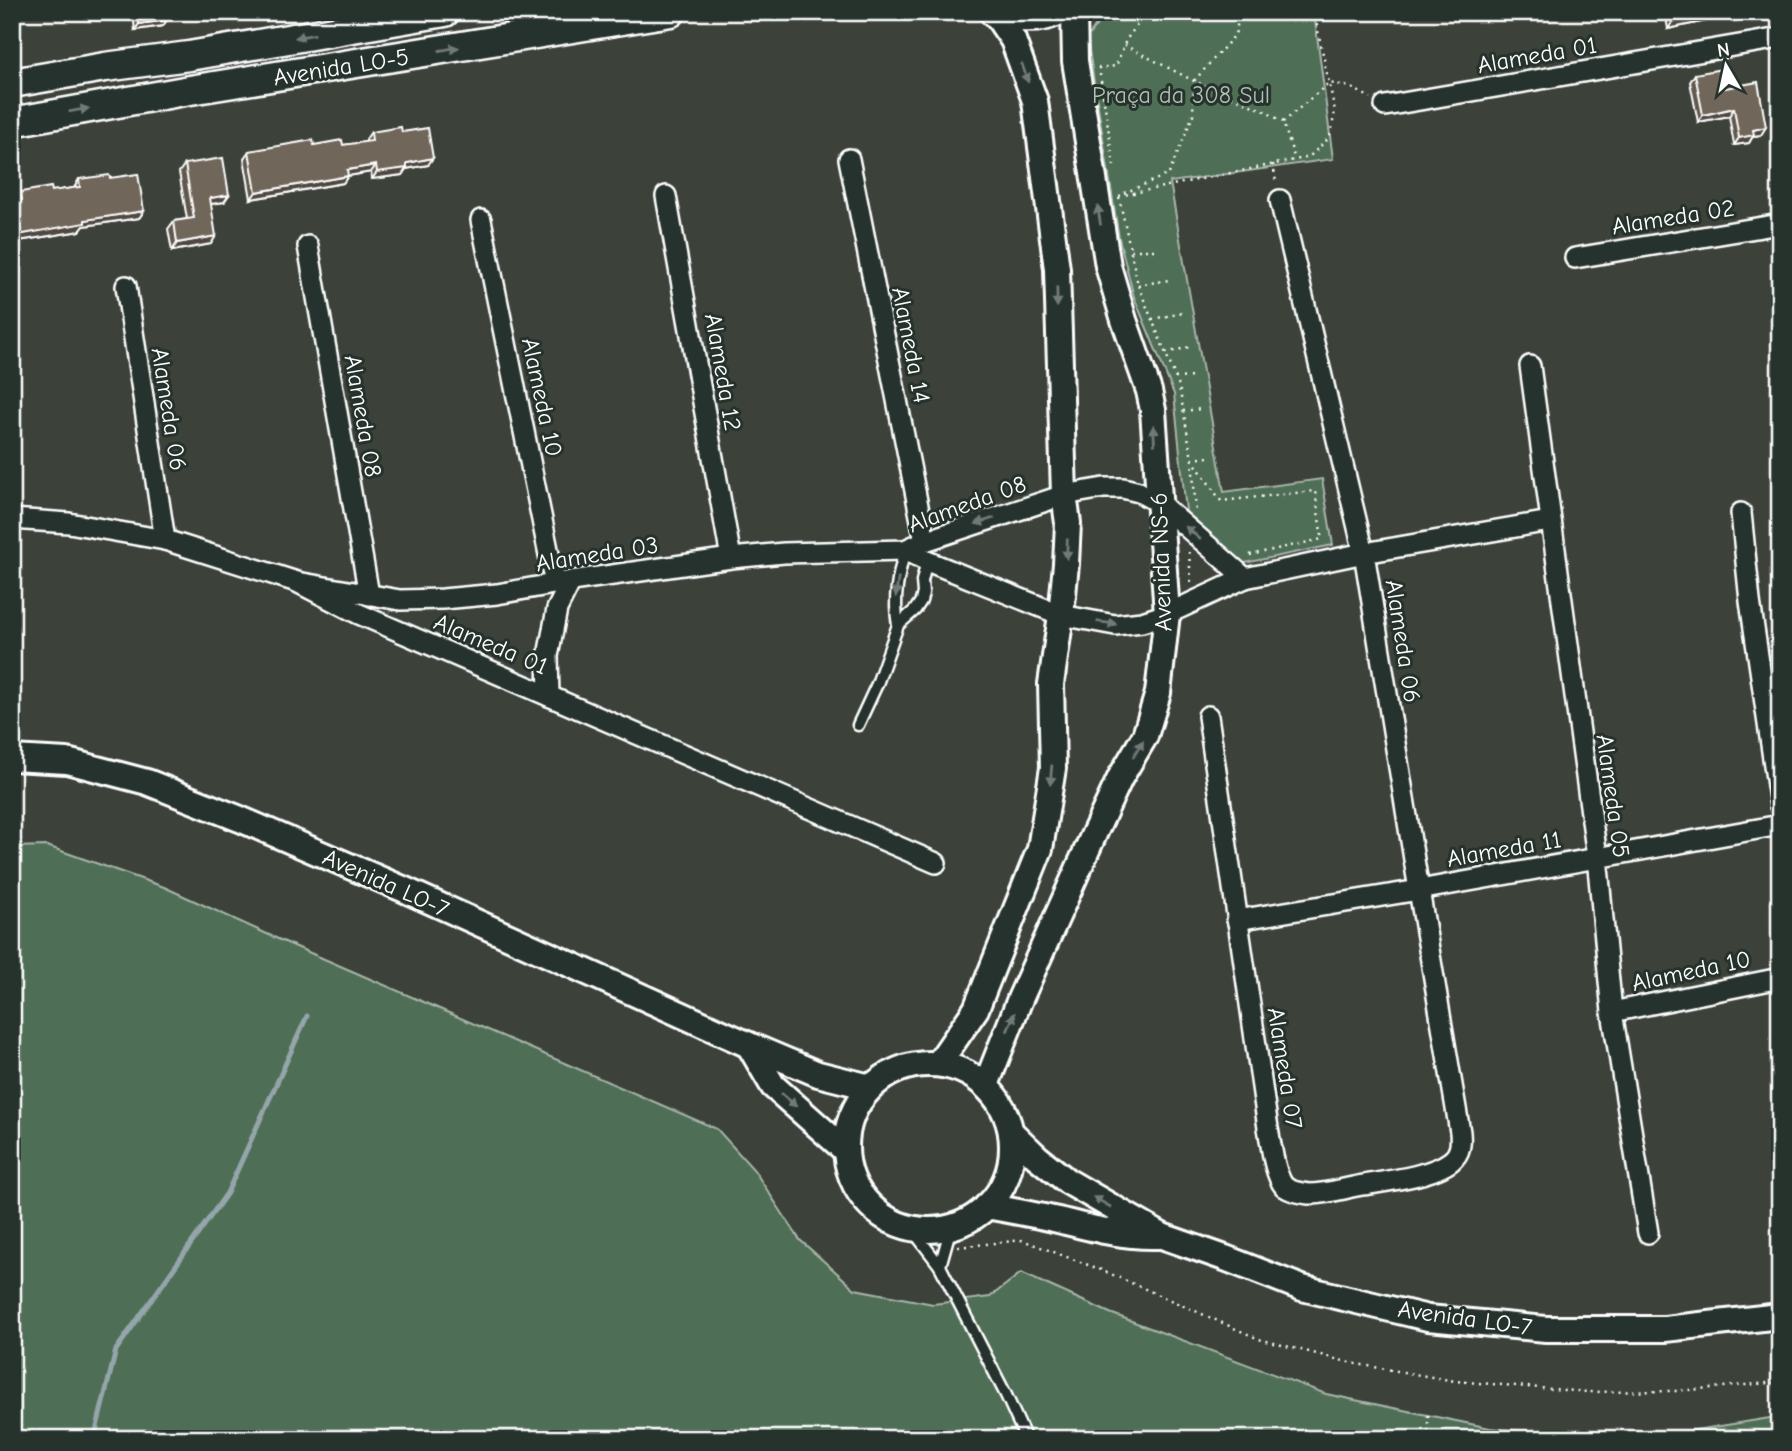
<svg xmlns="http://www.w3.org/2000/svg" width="1792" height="1451" viewBox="0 0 1792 1451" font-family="'Comic Neue',sans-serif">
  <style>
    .green { fill: #506e57; stroke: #a8b6ab; stroke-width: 2 }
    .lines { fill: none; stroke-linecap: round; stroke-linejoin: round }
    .stream { stroke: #94a6ab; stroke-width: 5 }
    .service-casing { stroke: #fff; stroke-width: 15 }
    .minor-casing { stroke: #fff; stroke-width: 24 }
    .tertiary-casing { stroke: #fff; stroke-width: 30 }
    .secondary-casing { stroke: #fff; stroke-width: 33 }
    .path { stroke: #fff; stroke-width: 2.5; stroke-dasharray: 2 5; stroke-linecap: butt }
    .service { stroke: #26332d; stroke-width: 10 }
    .minor { stroke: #26332d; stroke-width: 19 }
    .tertiary { stroke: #26332d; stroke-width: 24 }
    .secondary { stroke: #26332d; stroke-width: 28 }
    .wall { fill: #61584d; stroke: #fff; stroke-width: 2 }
    .shaded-wall { fill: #4f473f; stroke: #fff; stroke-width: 2 }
    .building { fill: #71665a; stroke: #fff; stroke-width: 2 }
    .oneway { fill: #727a76 }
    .labels { text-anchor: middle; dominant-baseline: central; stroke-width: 6; stroke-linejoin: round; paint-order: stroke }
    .street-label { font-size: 24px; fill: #fff; stroke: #26332d }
    .park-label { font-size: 24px; fill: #b0beb3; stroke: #26332d }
  </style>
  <rect width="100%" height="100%" fill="#3c423a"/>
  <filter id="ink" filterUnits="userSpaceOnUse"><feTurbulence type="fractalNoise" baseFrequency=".0143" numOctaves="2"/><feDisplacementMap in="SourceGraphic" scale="14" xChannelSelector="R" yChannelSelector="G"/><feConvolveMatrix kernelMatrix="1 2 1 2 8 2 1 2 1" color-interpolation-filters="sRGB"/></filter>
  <g filter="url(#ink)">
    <g class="green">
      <path d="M1106,12H1314L1333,159L1170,182L1224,492L1322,479L1333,545L1235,565L1187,521L1174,394L1134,297L1119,238L1087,38Z"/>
      <path d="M47,846L164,887L278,939L717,1129L754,1170L800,1240L855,1289L933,1304L990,1297L1021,1273L1110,1313L1326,1394L1490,1428L1606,1439H12V847Z"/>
      <path d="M1776,1417H1780V1439H1640Z"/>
    </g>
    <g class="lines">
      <path class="stream" d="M94,1439L116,1350L227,1193L307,1016"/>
      <defs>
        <g id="service">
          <path d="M898,625C893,598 898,576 905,550"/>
          <path d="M858,725L877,684L898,625L915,610L921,601L923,593L922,581L927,561"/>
          <path d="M911,1228L940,1266L1006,1395L1026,1439"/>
          <path d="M940,1266L951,1227"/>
        </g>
        <g id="minor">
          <path d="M1385,106L1780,38"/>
          <path d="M849,159L925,541"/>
          <path d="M666,196L731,558"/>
          <path d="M481,220L555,584"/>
          <path d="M308,246L369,595"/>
          <path d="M1575,258L1780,224"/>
          <path d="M126,286L165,540"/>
          <path d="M1530,366L1597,857L1612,1012L1648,1233"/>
          <path d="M1741,513L1750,601L1780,806"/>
          <path d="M12,519L69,523L165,540L297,582L359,614L936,863"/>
          <path d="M905,550L927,561L1061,615L1115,625L1142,622L1167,614L1245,578L1364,553L1550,521"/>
          <path d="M297,582L400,600L443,599L497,594L571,581L731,558L784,553L905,550L925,541L1064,495L1104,488H1123L1139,492L1159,503L1245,578"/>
          <path d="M549,696L548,656L557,609L571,581"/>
          <path d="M1208,716L1268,1128C1271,1143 1274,1174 1284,1186C1289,1191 1301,1193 1309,1194C1327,1194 1345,1188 1363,1185C1387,1181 1432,1176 1451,1161C1461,1153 1461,1143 1460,1132L1419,890L1364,553L1280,200"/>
          <path d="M1237,920L1419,890L1780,825"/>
          <path d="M1612,1012L1780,978"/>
        </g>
        <g id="tertiary">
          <path d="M12,758L67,761L147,782L240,819L403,889L749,1045L818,1074L870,1087"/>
          <path d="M749,1045L773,1086L845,1150"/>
          <path d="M938,1064L976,1009L1040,849L1053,768L1051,684L1061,615L1066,564L1068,523L1064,495L1057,269L1035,101L1013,40L994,12"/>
          <circle cx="929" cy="1147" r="83"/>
          <path d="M986,1085L1020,999L1094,834L1120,778L1145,736L1158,693L1167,614L1153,410L1149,391L1124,320L1108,266L1075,61L1074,12"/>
          <path d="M1011,1132L1037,1157L1067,1181L1162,1236L1225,1258L1302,1288L1428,1318L1546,1329H1665L1780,1316"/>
          <path d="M987,1206C1012,1211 1037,1215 1062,1221C1094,1229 1124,1237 1157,1236"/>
        </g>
        <g id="secondary">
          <path d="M994,12C1014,17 1036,21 1055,12"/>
          <path d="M12,83L105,67L189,56L445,12"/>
          <path d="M12,122L190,90L671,12"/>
        </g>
      </defs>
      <use href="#service" class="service-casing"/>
      <use href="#minor" class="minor-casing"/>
      <use href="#tertiary" class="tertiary-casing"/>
      <use href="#secondary" class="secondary-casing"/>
      <g class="path">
        <path d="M1124,45L1194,81L1265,111L1283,122L1295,160"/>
        <path d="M1283,122L1329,83L1350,87L1371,98"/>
        <path d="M1273,164L1276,182"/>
        <path d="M1114,166L1099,68L1116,66L1126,40L1147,12"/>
        <path d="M1124,193L1169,174L1193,115L1194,81L1235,35L1240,12"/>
        <path d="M1119,196L1309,157L1330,137L1335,111L1314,12"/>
        <path d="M1119,197L1138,285L1179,386L1192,459L1196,512"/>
        <path d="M1131,250H1154"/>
        <path d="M1138,285L1169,280"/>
        <path d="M1152,319L1183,313"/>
        <path d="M1166,353L1193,346"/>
        <path d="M1175,378L1196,377"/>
        <path d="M1183,411L1201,409"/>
        <path d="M1192,459L1221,501L1315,491L1322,539L1245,556"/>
        <path d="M1192,459L1209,457"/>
        <path d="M1189,552L1191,584"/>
        <path d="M958,1247L1022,1240L1104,1271L1259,1339L1351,1363L1455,1381L1588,1392L1677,1391L1780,1382"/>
        <path d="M1428,1415V1439"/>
      </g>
      <use href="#service" class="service"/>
      <use href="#minor" class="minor"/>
      <use href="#tertiary" class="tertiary"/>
      <use href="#secondary" class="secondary"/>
    </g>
    <g class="wall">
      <path d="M134,12H166L163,26L135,30L133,14Z"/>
      <path d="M1665,12H1740L1739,14L1668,29Z"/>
      <path d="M1695,74L1725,88L1761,135L1753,136L1749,143L1734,145L1729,116L1698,122L1690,82Z"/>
      <path d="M371,132H402L428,165L406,169L402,175L372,179L371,172L348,176L343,183L251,199L244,158L249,151L314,145H343L366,142V139Z"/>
      <path d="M185,164L224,202L211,204V244L172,251L168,229L174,221L187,219L179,172Z"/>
      <path d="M110,178L144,211L139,218L84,226L80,231L12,242V202L16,201V199L21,192L52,191L74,188L79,179Z"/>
    </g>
    <g class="shaded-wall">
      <path d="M1713,12H1740L1739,14L1668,29L1674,20Z"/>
      <path d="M167,20L163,26L135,30L139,24Z"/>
      <path d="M1734,108L1729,116L1698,122L1703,115Z"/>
      <path d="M1766,127L1761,135L1753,136L1749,143L1734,145L1739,138L1753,130Z"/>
      <path d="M433,158L428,165L406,169L402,175L372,179L377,172L407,163Z"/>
      <path d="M376,165L371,172L342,177L347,170Z"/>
      <path d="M348,176L343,183L251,199L256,192Z"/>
      <path d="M229,195L224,202L205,205L210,198Z"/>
      <path d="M144,211L139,218L84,226L80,231L12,242V236L85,220Z"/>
      <path d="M216,236L211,244L172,251L177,243Z"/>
    </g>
    <g class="building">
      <path d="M137,12H166L167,20L139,24Z"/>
      <path d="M1673,12H1713L1674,20Z"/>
      <path d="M1722,69L1725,88L1758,82L1766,127L1753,130L1754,135L1739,138L1734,108L1703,115L1695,74Z"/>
      <path d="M401,127L402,132L428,128L433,158L407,163V168L377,172L376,165L347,170L348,176L256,192L249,151L313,140L314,145L342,140L343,145L372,141L371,132Z"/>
      <path d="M223,158L229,195L210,198L216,236L177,243L174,221L194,218L185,164Z"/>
      <path d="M138,174L144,211L85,220V223L12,236V202L22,200L21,192L51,187L52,191L80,187L79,179L109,175L110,178Z"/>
    </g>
    <defs><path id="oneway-solid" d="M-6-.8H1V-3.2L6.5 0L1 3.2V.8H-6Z" transform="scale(1.75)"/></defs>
    <g class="oneway">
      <use href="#oneway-solid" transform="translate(305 36) rotate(170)"/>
      <use href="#oneway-solid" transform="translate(449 49) rotate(-9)"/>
      <use href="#oneway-solid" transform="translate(1025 73) rotate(71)"/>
      <use href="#oneway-solid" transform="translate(79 110) rotate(-10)"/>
      <use href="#oneway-solid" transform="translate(1099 215) rotate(-99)"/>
      <use href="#oneway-solid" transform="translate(1057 297) rotate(89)"/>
      <use href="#oneway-solid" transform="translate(1154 435) rotate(-93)"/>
      <use href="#oneway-solid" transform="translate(985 521) rotate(162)"/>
      <use href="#oneway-solid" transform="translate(1193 533) rotate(-139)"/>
      <use href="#oneway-solid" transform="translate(1067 549) rotate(92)"/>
      <use href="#oneway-solid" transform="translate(897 587) rotate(98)"/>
      <use href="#oneway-solid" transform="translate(1107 623) rotate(7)"/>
      <use href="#oneway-solid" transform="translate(1138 749) rotate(-59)"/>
      <use href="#oneway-solid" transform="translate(1051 775) rotate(95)"/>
      <use href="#oneway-solid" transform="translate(1011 1022) rotate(-68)"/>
      <use href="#oneway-solid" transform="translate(789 1100) rotate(41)"/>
      <use href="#oneway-solid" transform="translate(1102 1202) rotate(-150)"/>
    </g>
  </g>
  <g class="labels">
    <g class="street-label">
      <text transform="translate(1537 55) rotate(-10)">Alameda 01</text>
      <text transform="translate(341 67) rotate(-9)">Avenida LO-5</text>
      <text transform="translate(1673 217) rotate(-9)">Alameda 02</text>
      <text transform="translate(911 345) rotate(79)">Alameda 14</text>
      <text transform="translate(723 372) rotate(80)">Alameda 12</text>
      <text transform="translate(542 397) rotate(78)">Alameda 10</text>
      <text transform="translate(169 409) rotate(81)">Alameda 06</text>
      <text transform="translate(363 416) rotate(80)">Alameda 08</text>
      <text transform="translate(967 504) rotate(-20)">Alameda 08</text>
      <text transform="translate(597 554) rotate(-9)">Alameda 03</text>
      <text transform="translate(1161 562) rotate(-92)">Avenida NS-6</text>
      <text transform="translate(1403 641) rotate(81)">Alameda 06</text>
      <text transform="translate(491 644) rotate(23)">Alameda 01</text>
      <text transform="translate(1613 796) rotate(82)">Alameda 05</text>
      <text transform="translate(1504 849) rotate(-10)">Alameda 11</text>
      <text transform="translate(386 883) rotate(24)">Avenida LO-7</text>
      <text transform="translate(1691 971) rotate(-12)">Alameda 10</text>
      <text transform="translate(1285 1068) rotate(81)">Alameda 07</text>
      <text transform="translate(1465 1318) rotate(8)">Avenida LO-7</text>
    </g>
    <g class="park-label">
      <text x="1181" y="95">Praça da 308 Sul</text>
    </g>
  </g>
  <rect width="1792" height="1451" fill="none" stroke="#26332d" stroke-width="42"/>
  <rect x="21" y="21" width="1750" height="1409" fill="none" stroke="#fff" stroke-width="2.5" filter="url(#ink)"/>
  <g transform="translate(1726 66) rotate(351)" stroke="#26332d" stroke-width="5" paint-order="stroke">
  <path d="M0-5L12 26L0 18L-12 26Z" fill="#ffffff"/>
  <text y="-10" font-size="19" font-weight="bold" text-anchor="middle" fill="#ffffff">N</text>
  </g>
</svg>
